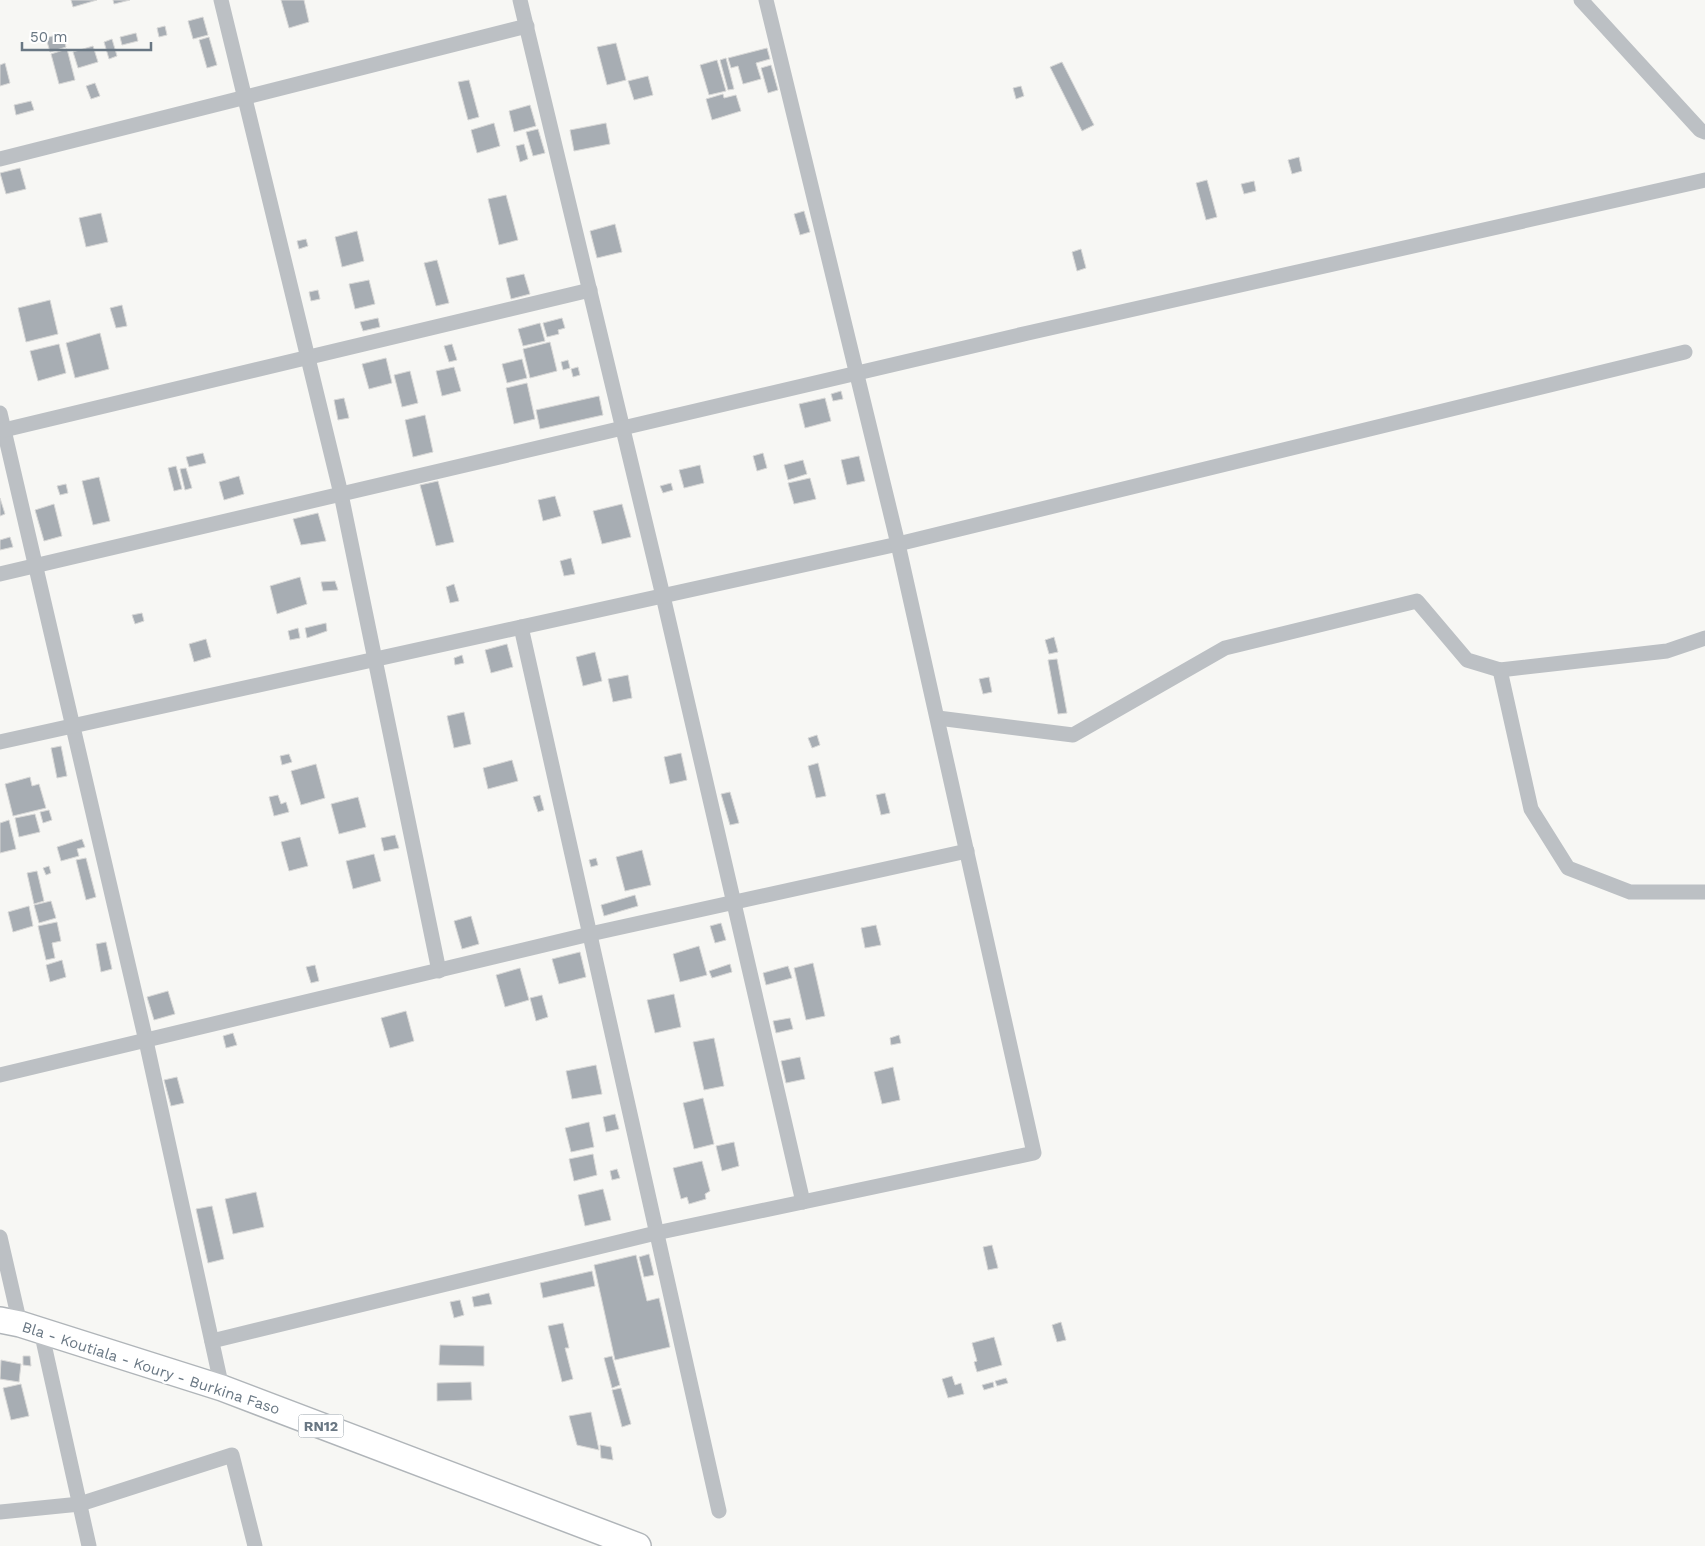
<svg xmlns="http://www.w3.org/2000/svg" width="1705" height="1546" viewBox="0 0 1705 1546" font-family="'Work Sans',sans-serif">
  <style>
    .building { fill: #a7adb3; stroke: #d8d8d7 }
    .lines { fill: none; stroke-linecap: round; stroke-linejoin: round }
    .primary-casing { stroke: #b0b5b9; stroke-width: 28 }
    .street { stroke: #bcc0c4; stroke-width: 15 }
    .primary { stroke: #fff; stroke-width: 25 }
    .labels { text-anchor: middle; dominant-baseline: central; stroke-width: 5; stroke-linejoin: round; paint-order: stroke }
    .shield { fill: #fff; stroke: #96a0a8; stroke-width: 1 }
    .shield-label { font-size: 14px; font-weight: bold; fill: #697783 }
    .street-label { font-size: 15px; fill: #697783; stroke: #fff }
  </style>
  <rect width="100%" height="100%" fill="#f7f7f4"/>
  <g class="building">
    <path d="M71,0H97L73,7Z"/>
    <path d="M113,0H130L114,4Z"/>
    <path d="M281,0H304L309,22L289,28Z"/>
    <path d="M203,17L208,35L193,39L188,21Z"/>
    <path d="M165,26L167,35L159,37L157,28Z"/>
    <path d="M62,33L66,47L50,52L46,38Z"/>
    <path d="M136,33L138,41L122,45L120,37Z"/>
    <path d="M209,37L217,65L207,68L199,40Z"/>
    <path d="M112,39L117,56L109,59L104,42Z"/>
    <path d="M616,43L626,80L607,85L597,47Z"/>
    <path d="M93,46L98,62L78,68L73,52Z"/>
    <path d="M767,48L770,59L756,63L761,79L743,84L738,66L731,68L728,58Z"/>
    <path d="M67,49L75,80L59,84L51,54Z"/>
    <path d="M726,58L734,89L728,90L720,60Z"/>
    <path d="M717,60L726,91L709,95L700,65Z"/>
    <path d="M1062,62L1094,125L1082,131L1050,67Z"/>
    <path d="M5,63L10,83L0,86V65Z"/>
    <path d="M771,65L778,90L768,93L761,68Z"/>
    <path d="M648,76L653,95L634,100L628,81Z"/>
    <path d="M469,80L479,117L468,120L458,82Z"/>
    <path d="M95,83L100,96L91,99L86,86Z"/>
    <path d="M1021,86L1024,96L1016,99L1013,88Z"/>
    <path d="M723,94L724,98L736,95L741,111L712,120L706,99Z"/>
    <path d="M31,101L34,110L16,115L14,105Z"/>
    <path d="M530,105L536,126L514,132L509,111Z"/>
    <path d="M494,123L500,146L477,153L471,130Z"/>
    <path d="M606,123L610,144L574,151L570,130Z"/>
    <path d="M538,129L545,153L533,156L526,132Z"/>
    <path d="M524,144L528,159L520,162L516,146Z"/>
    <path d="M1299,157L1302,171L1292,174L1288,160Z"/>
    <path d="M20,168L26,189L6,194L0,173Z"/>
    <path d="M1207,180L1217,217L1206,220L1196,183Z"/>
    <path d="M1254,181L1256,191L1244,194L1241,184Z"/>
    <path d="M506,195L518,240L499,245L488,199Z"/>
    <path d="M804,211L810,232L800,235L794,214Z"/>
    <path d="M101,213L108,242L86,247L79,218Z"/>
    <path d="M615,224L622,252L597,258L590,231Z"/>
    <path d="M357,231L364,261L342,267L335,237Z"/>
    <path d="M306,239L308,246L299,249L297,241Z"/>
    <path d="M1081,249L1086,268L1077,271L1072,252Z"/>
    <path d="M437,260L449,303L436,306L424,263Z"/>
    <path d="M524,274L530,294L511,299L506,278Z"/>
    <path d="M369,280L375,304L355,309L349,284Z"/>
    <path d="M318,290L320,299L311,301L309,292Z"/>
    <path d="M50,300L58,334L26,342L18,308Z"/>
    <path d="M122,305L127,326L116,328L110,308Z"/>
    <path d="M378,318L380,327L363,331L360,322Z"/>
    <path d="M562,318L565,328L558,330L559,334L547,337L543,323Z"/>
    <path d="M540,323L545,341L523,346L518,329Z"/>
    <path d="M100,333L109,369L75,378L66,343Z"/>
    <path d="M550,342L557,371L530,378L523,349Z"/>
    <path d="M59,344L66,373L38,381L30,351Z"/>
    <path d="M452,344L457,360L449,362L444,346Z"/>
    <path d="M386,358L392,383L369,389L362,364Z"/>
    <path d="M522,359L527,378L507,383L502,364Z"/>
    <path d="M568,360L570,368L563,370L561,362Z"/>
    <path d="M454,367L461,391L442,396L436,371Z"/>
    <path d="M578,367L580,375L573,377L571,369Z"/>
    <path d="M410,371L418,403L402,407L394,375Z"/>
    <path d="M527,383L535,419L514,424L506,388Z"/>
    <path d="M841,391L843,399L833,401L831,394Z"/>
    <path d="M599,396L603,415L540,429L536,410Z"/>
    <path d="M344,398L349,418L338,420L334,400Z"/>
    <path d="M825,398L831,421L805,428L799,404Z"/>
    <path d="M425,415L433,452L413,457L405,420Z"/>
    <path d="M203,453L206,463L189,467L186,457Z"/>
    <path d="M763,453L767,468L757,471L753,456Z"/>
    <path d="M859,456L865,481L847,485L841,460Z"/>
    <path d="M803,460L807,474L788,480L784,465Z"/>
    <path d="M700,465L704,483L684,488L679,470Z"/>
    <path d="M176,466L182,489L174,491L168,468Z"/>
    <path d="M186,468L192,488L185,490L180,469Z"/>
    <path d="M239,476L244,494L224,500L219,482Z"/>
    <path d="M99,477L110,521L93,525L82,481Z"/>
    <path d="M810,478L816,499L794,504L788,483Z"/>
    <path d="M438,481L454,542L436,546L420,485Z"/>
    <path d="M671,483L673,490L663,493L660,486Z"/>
    <path d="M66,484L68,493L60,495L57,486Z"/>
    <path d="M555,496L561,516L543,521L538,500Z"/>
    <path d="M0,498L5,514L0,516Z"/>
    <path d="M54,504L62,536L44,541L35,510Z"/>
    <path d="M622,504L631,537L602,544L593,511Z"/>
    <path d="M318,513L326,541L301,545L293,519Z"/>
    <path d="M10,537L13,547L0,550V540Z"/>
    <path d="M571,558L575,574L564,576L560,561Z"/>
    <path d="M300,577L307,604L277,614L270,586Z"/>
    <path d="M335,581L338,590L323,591L321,582Z"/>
    <path d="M454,584L459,601L450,603L446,587Z"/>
    <path d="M142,613L144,621L135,624L132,615Z"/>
    <path d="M326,623L327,631L307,638L305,628Z"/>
    <path d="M298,628L300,638L290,640L288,631Z"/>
    <path d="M1054,637L1058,652L1049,654L1045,640Z"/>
    <path d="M206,639L211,657L194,662L189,644Z"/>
    <path d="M507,644L513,667L491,673L485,650Z"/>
    <path d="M595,652L602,681L583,686L576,657Z"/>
    <path d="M462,655L464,663L455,665L454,658Z"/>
    <path d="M1057,659L1067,713L1058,714L1048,660Z"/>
    <path d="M628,675L632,698L613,702L608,679Z"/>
    <path d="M989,677L992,692L983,694L979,679Z"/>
    <path d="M464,712L471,744L454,748L447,716Z"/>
    <path d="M817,735L820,745L812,748L808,738Z"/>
    <path d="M61,746L67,776L57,778L51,748Z"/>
    <path d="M681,753L687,780L670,784L664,757Z"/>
    <path d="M289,754L292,762L282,765L280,756Z"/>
    <path d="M512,760L518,781L488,789L483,768Z"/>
    <path d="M818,763L826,796L816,798L808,766Z"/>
    <path d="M316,764L325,798L301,805L291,771Z"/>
    <path d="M30,777L32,786L39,784L46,808L13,816L5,784Z"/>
    <path d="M730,792L739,823L730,825L721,794Z"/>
    <path d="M885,793L890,813L881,815L876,795Z"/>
    <path d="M278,795L281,804L286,802L289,812L274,816L269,797Z"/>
    <path d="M540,795L544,810L538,812L533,797Z"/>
    <path d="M358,797L366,827L339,834L331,804Z"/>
    <path d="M49,810L52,820L43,823L40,812Z"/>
    <path d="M35,814L40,832L19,837L15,818Z"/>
    <path d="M9,820L16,849L0,853V823Z"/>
    <path d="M395,835L399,848L384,851L381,838Z"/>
    <path d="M300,837L308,866L289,871L281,842Z"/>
    <path d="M82,839L85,847L77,849L79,856L61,861L57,847Z"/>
    <path d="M642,850L651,885L625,891L616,857Z"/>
    <path d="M374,854L381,881L353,889L346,861Z"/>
    <path d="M86,858L96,897L86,900L76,860Z"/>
    <path d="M596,858L598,865L591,867L589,860Z"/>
    <path d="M49,866L51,873L46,875L43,868Z"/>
    <path d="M37,871L44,901L34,904L27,873Z"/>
    <path d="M635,895L638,906L604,916L601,905Z"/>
    <path d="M51,901L56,918L39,923L34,905Z"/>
    <path d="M29,906L33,926L13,932L8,912Z"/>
    <path d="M471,916L479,944L462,949L454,921Z"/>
    <path d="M57,922L61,941L52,943L55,958L46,960L38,926Z"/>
    <path d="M721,923L726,940L715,943L710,926Z"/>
    <path d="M876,925L881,945L865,948L861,928Z"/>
    <path d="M106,942L112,969L101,972L96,944Z"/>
    <path d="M699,946L707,975L680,982L673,954Z"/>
    <path d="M580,952L586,977L559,984L552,959Z"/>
    <path d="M62,960L66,977L50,982L46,965Z"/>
    <path d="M813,963L825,1016L806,1020L794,968Z"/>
    <path d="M730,964L732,972L712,978L709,971Z"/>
    <path d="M315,965L319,981L311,983L306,967Z"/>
    <path d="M788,966L792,978L766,985L763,973Z"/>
    <path d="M520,968L529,1000L505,1007L496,975Z"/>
    <path d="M168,991L175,1014L154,1020L147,997Z"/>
    <path d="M674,994L681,1027L655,1033L647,1000Z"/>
    <path d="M542,995L548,1017L536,1021L530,998Z"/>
    <path d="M406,1011L414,1041L390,1048L381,1018Z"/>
    <path d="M790,1018L793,1029L776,1033L773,1021Z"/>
    <path d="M233,1033L237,1045L226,1048L223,1036Z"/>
    <path d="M899,1035L901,1043L891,1045L890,1038Z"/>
    <path d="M714,1038L724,1086L704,1090L693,1042Z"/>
    <path d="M800,1057L805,1079L786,1083L781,1061Z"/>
    <path d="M596,1065L602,1094L572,1099L566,1071Z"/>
    <path d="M893,1067L900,1100L882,1104L874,1072Z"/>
    <path d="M177,1077L184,1103L171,1106L164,1080Z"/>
    <path d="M703,1098L714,1144L694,1149L683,1103Z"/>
    <path d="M615,1114L619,1129L606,1132L603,1117Z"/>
    <path d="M589,1122L594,1147L571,1152L565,1128Z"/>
    <path d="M734,1142L739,1166L722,1171L716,1146Z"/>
    <path d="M593,1154L597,1175L574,1181L569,1159Z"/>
    <path d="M702,1161L710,1191L705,1194L706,1199L689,1204L687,1197L681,1199L673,1168Z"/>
    <path d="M617,1169L620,1178L612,1180L610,1171Z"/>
    <path d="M603,1189L611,1220L585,1226L578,1195Z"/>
    <path d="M256,1192L264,1227L233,1234L225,1199Z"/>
    <path d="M212,1206L224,1259L208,1263L196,1209Z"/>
    <path d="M992,1245L998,1268L988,1270L983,1247Z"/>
    <path d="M649,1254L654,1275L644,1277L639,1257Z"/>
    <path d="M636,1255L647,1301L659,1298L670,1347L615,1360L594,1265Z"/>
    <path d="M592,1271L595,1286L543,1298L540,1283Z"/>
    <path d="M489,1293L492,1304L474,1307L472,1297Z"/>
    <path d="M460,1300L464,1315L454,1318L450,1302Z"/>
    <path d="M1061,1322L1066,1340L1057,1342L1052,1325Z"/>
    <path d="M563,1323L569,1348H565L573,1379L562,1382L548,1326Z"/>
    <path d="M994,1337L1002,1365L977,1372L974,1362L977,1361L972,1343Z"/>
    <path d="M440,1345L484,1346V1366L439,1365Z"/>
    <path d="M23,1356H30L31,1366L23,1365Z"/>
    <path d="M612,1356L620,1385L612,1388L604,1358Z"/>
    <path d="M1,1360L21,1364L19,1382L0,1379Z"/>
    <path d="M952,1376L955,1385L961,1383L964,1394L948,1398L942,1379Z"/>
    <path d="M1006,1378L1008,1383L997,1386L995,1381Z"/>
    <path d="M471,1382L472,1400L437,1401V1383Z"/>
    <path d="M993,1382L994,1387L984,1390L982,1385Z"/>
    <path d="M21,1384L29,1416L11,1420L3,1388Z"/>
    <path d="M621,1388L631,1424L622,1427L612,1390Z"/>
    <path d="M591,1412L599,1450L577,1445L569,1416Z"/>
    <path d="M600,1445L611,1447L613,1460L601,1458Z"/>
  </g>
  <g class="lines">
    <defs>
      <path id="primary" d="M0,1320L20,1324L222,1388L638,1546"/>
    </defs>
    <use href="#primary" class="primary-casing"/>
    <g class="street">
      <path d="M221,0L341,494L439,971"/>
      <path d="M520,0L663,596L803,1202"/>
      <path d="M1581,0L1700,130L1705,132"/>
      <path d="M0,159L527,26"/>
      <path d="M0,413L146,1041L222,1388"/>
      <path d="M4,430L590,290"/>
      <path d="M0,574L1028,333L1705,180"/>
      <path d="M521,627L719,1511"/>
      <path d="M1500,670L1531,809L1568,868L1630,892H1705"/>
      <path d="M938,718L1073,735L1225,648L1417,601L1467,660L1500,670L1667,651L1705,638"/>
      <path d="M0,742L898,544L1685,352"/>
      <path d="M0,1075L590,934L967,851"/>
      <path d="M0,1237L20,1324"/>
      <path d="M41,1331L89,1546"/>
      <path d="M212,1341L656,1233L1034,1153L898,544L766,0"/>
      <path d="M0,1512L80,1504L232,1455L255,1546"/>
    </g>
    <use href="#primary" class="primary"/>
  </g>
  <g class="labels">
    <rect class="shield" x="298.5" y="1414.5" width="45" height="23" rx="4"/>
    <g class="shield-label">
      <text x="321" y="1426">RN12</text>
    </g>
    <g class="street-label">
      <text transform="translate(151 1368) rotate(18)">Bla - Koutiala - Koury - Burkina Faso</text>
    </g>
  </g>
  <path d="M22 42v8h129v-8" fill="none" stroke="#697783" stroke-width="2.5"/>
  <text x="30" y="42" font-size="15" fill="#697783" stroke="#ffffff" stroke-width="4" paint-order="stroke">50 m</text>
</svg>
